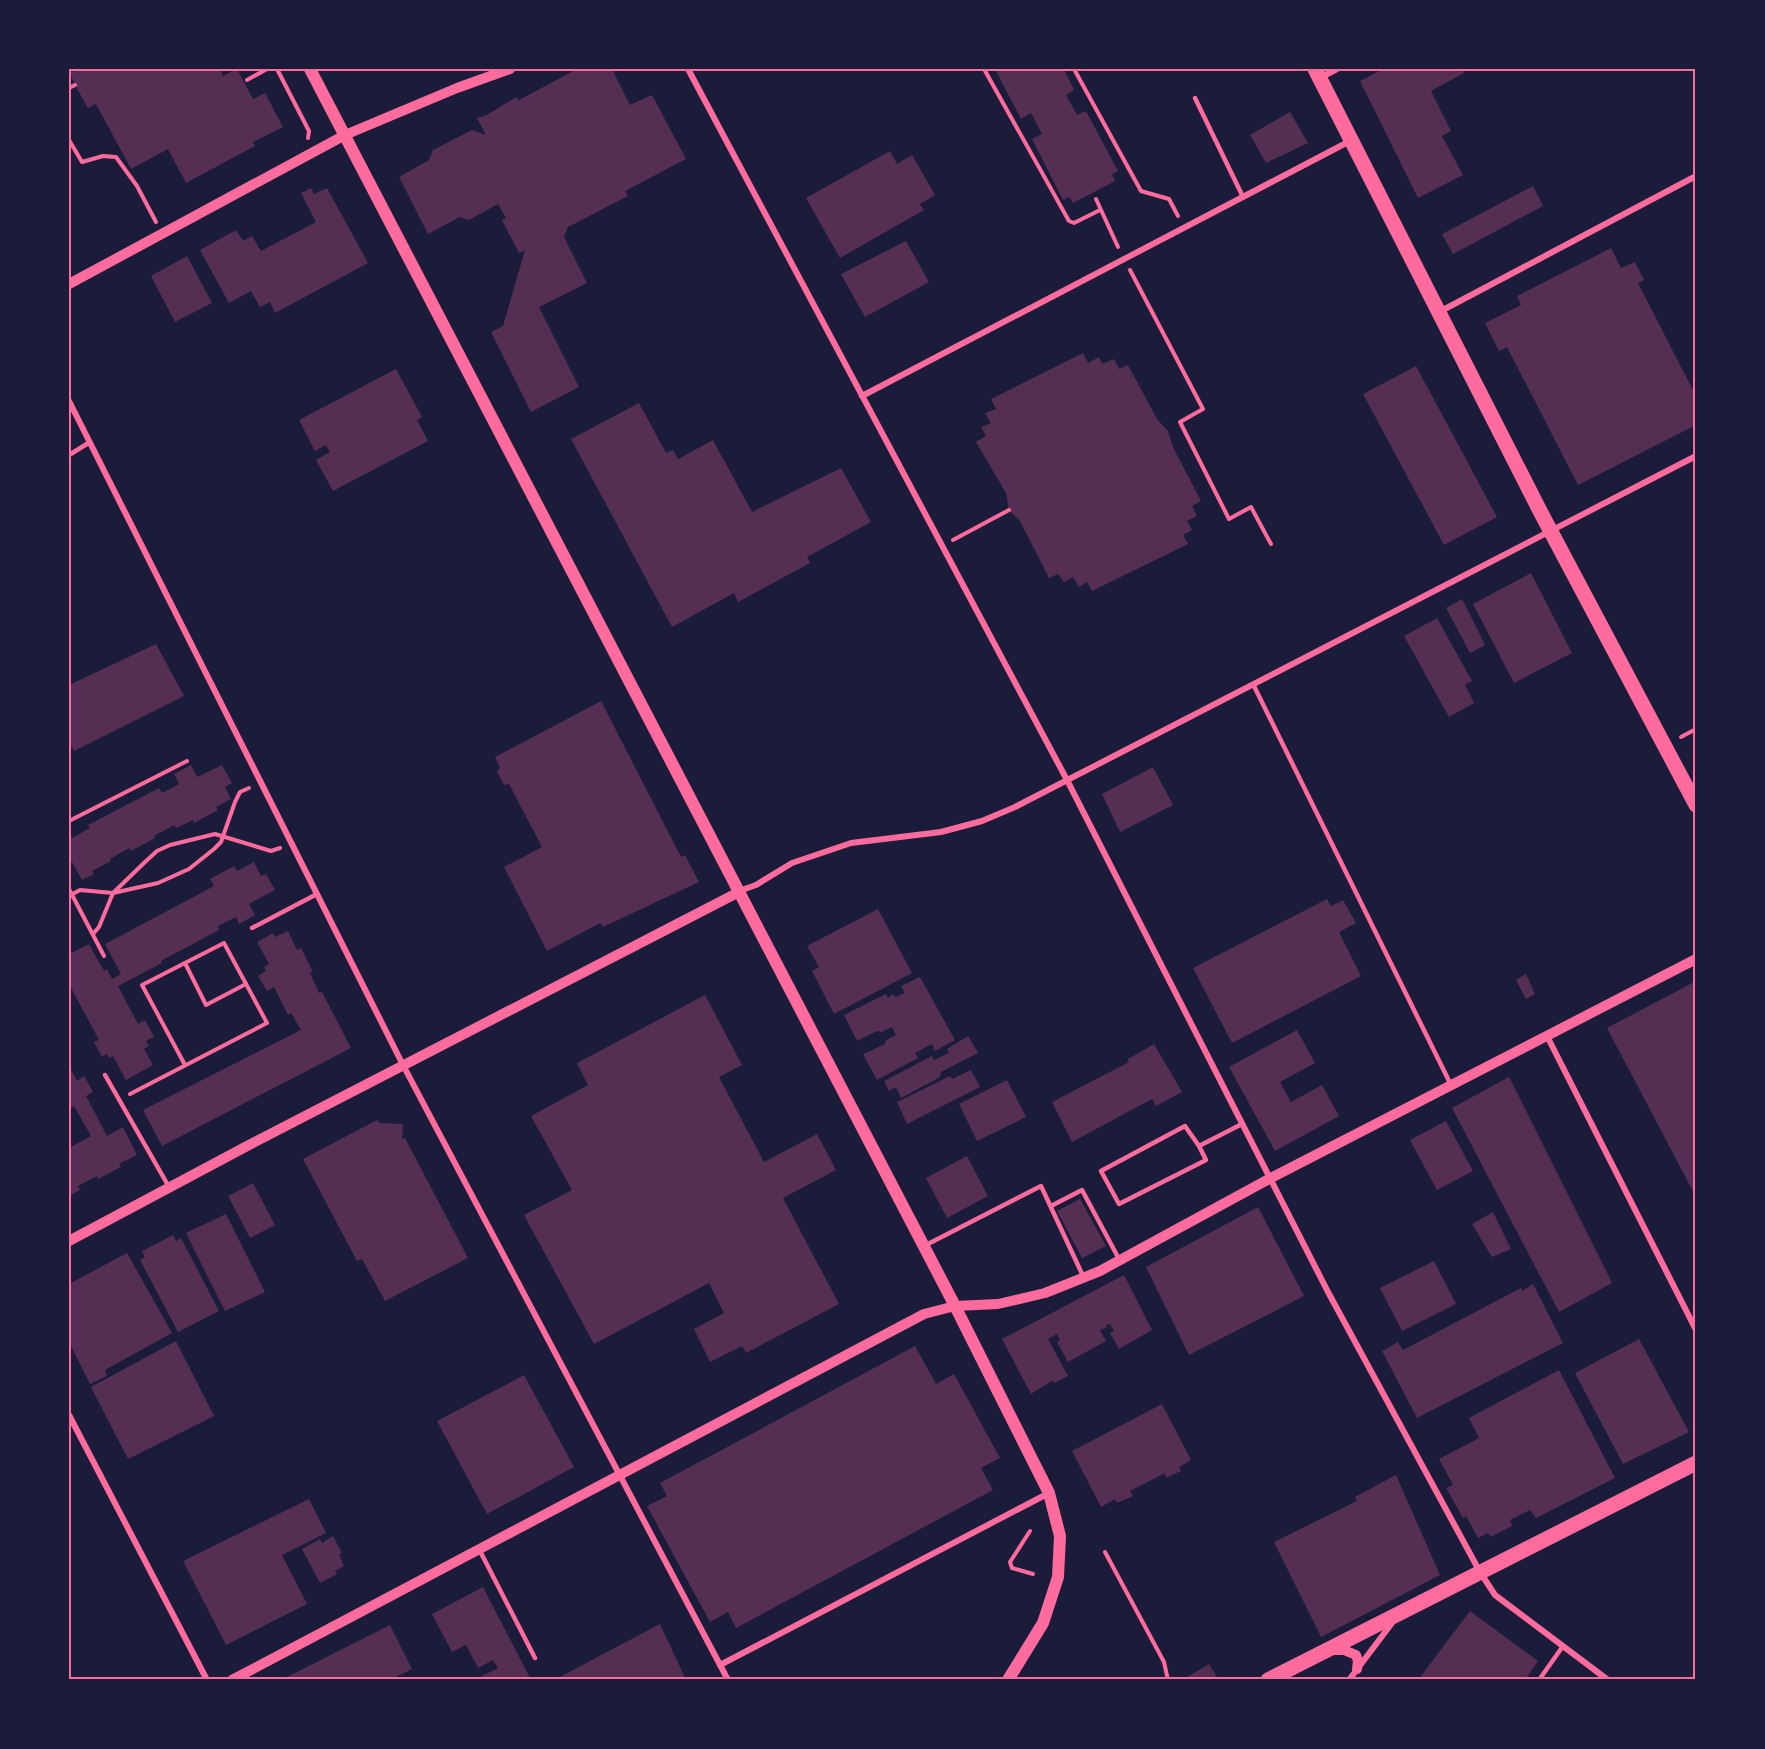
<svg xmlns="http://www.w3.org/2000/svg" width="1765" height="1749" viewBox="0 0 1765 1749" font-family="'IBM Plex Sans',sans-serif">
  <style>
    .building { fill: #542f53 }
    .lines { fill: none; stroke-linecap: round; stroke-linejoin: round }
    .path { stroke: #ff6b9d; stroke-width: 4 }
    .service { stroke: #ff6b9d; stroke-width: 4.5 }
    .minor { stroke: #ff6b9d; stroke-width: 6 }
    .tertiary { stroke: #ff6b9d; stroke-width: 10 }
    .secondary { stroke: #ff6b9d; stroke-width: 12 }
    .primary { stroke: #ff6b9d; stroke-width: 15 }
    .neatline { fill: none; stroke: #ff6b9d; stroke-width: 2 }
  </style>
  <rect width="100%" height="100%" fill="#1b1b3a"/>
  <g class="building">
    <path d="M78,69H220L223,76L237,69L253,99L265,93L283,127L253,142L255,146L186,183L168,149L131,169L96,104L88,108L75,85L70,73Z"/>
    <path d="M577,69H612L630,105L652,95L686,159L625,191L628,196L568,227L564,237L587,283L539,307L579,387L531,412L491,332L503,326L525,250L519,253L502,220L506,218L498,204L469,220L460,217L428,234L399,177L429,160L433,150L472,130L486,135L477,118L485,116L516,97L519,100Z"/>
    <path d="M995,69H1064L1074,90L1066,95L1077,115L1086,111L1118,171L1112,174L1115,181L1073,203L1069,197L1063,200L1032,139L1042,134L1031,113L1021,119Z"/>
    <path d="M1383,69H1462L1464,73L1431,91L1451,131L1442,136L1463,175L1418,198L1360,81Z"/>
    <path d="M1290,112L1308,143L1266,163L1250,135Z"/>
    <path d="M890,151L897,164L912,155L935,195L920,204L924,210L840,258L806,198Z"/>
    <path d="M1533,186L1543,206L1453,254L1442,234Z"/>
    <path d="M311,188L314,194L327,188L368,263L275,313L270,302L260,307L251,291L229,303L200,250L236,230L243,241L252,236L261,251L316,222L301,193Z"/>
    <path d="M906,241L929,282L865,317L841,274Z"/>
    <path d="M1611,248L1621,268L1635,262L1644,280L1638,283L1696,396V425L1578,485L1507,347L1499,351L1485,323L1521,305L1517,296Z"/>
    <path d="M187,256L212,303L175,322L151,276Z"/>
    <path d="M1083,353L1088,363L1099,357L1102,364L1114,359L1119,369L1128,365L1157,419L1168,431L1173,447L1201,501L1192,506L1197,516L1187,521L1192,530L1183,535L1188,544L1092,591L1087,582L1079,587L1073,577L1064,582L1058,574L1049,578L1020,521L1009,510L1006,493L976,442L986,436L981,427L991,423L985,413L996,409L991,399Z"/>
    <path d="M1416,366L1497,517L1444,545L1363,394Z"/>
    <path d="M396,369L422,417L417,420L428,441L333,491L316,460L330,452L326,445L315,451L299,420Z"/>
    <path d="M639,403L666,453L673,450L678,459L713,440L752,512L841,468L871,522L807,557L810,563L738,602L734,593L672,627L571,439Z"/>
    <path d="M1531,573L1572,653L1514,683L1473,604Z"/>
    <path d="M1462,599L1485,645L1470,653L1446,608Z"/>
    <path d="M1437,618L1472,681L1465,685L1474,703L1449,717L1404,636Z"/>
    <path d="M156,644L184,696L74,751L69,742V685Z"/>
    <path d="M601,701L681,857L685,855L699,882L603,927L600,923L547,951L504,867L542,847L509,784L504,785L497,771L500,768L495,757Z"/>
    <path d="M191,765L197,777L222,765L232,783L225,787L231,799L216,807L218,810L194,823L193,820L176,828L174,825L154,836L155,838L131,851L129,848L110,859L111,861L92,871L94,874L82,880L72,862L69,863V833L72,838L90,828L88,825L159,788L162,793L179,784L174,774Z"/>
    <path d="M1153,767L1173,805L1120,832L1102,794Z"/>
    <path d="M254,862L261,876L266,874L275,890L249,904L255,915L239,924L236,917L218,926L219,930L161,961L162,963L118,986L138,1024L145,1020L154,1037L146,1041L149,1046L144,1049L153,1065L126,1080L113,1056L109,1058L107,1054L102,1057L94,1042L99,1040L69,984V954L89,944L104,971L107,969L112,979L121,974L105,944L214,886L210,879L234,866L237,871Z"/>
    <path d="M1327,899L1331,906L1343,900L1356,923L1339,932L1361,976L1232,1043L1193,968Z"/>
    <path d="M878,909L912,973L834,1014L812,971L819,967L807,946Z"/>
    <path d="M288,931L297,950L301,948L313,972L310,973L319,993L322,992L351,1048L162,1146L143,1110L301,1030L291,1013L288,1015L274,987L267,991L258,976L266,971L264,967L269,964L257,942L273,933L275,937Z"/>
    <path d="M1526,974L1535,994L1526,999L1516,980Z"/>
    <path d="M920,977L955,1040L935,1051L932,1044L915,1053L918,1058L877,1080L863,1054L885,1044L886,1040L896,1035L892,1027L882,1032L877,1031L857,1041L844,1015L886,994L888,998L893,994L895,997L905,993L901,986Z"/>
    <path d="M1696,981V1197L1607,1028Z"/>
    <path d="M705,995L742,1065L719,1077L764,1162L817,1134L836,1170L783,1198L839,1304L746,1353L742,1346L710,1362L694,1329L724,1313L709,1283L594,1344L524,1215L572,1190L531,1116L588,1085L577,1063Z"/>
    <path d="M1297,1030L1315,1063L1280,1082L1291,1102L1322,1085L1339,1116L1275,1151L1229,1067Z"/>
    <path d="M968,1036L978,1053L941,1072L940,1077L901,1098L896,1087L889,1091L884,1081L932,1056L934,1060L949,1053L947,1049Z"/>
    <path d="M1154,1044L1182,1092L1156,1106L1152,1099L1072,1142L1052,1102L1129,1062L1128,1059Z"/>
    <path d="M69,1066L77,1081L84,1076L93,1092L86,1096L107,1136L123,1127L137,1155L119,1164L121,1167L98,1179L97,1176L78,1186L80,1190L69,1196V1148L91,1136L74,1106L69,1109Z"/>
    <path d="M971,1070L980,1087L907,1124L897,1102L950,1076L952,1079Z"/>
    <path d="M1509,1077L1612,1283L1559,1312L1452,1108Z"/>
    <path d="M1007,1080L1026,1117L977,1141L959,1104Z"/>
    <path d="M377,1120L379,1123L403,1124L402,1139L405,1138L468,1258L385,1301L362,1259L357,1261L303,1159Z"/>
    <path d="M1446,1121L1473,1171L1437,1190L1410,1140Z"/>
    <path d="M967,1156L988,1196L947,1218L926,1178Z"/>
    <path d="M253,1183L275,1225L250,1238L228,1196Z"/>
    <path d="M1080,1199L1106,1246L1082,1258L1057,1211Z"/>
    <path d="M1258,1207L1304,1296L1189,1355L1146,1267Z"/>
    <path d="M1493,1212L1511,1249L1492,1257L1472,1224Z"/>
    <path d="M226,1214L265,1292L225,1311L186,1233Z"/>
    <path d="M173,1235L176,1241L181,1238L219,1311L178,1332L140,1260L145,1257L142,1251Z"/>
    <path d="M127,1253L172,1333L105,1370L107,1376L90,1384L69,1342V1284Z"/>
    <path d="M1434,1261L1456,1304L1402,1331L1380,1288Z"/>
    <path d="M1124,1275L1152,1330L1119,1349L1110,1333L1114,1331L1110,1324L1106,1325L1107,1327L1100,1330L1106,1341L1068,1362L1057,1342L1060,1340L1057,1334L1048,1339L1068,1376L1054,1383L1053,1380L1031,1394L1002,1339Z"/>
    <path d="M1533,1284L1563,1343L1417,1418L1382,1351L1398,1342L1403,1350L1521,1288L1522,1291Z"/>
    <path d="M1639,1339L1689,1432L1623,1464L1575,1373Z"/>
    <path d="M176,1341L214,1416L128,1459L91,1387Z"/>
    <path d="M915,1346L936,1384L954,1374L1000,1458L981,1468L993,1490L736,1628L728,1612L710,1622L647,1506L667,1496L660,1483Z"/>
    <path d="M1559,1370L1615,1478L1536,1518L1530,1510L1510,1520L1512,1526L1491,1537L1488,1533L1478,1538L1466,1516L1463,1518L1446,1488L1453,1485L1439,1459L1479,1438L1469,1418Z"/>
    <path d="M524,1375L574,1467L487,1514L437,1421Z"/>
    <path d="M1162,1404L1191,1460L1179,1467L1181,1471L1166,1478L1165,1473L1130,1491L1133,1496L1117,1503L1115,1499L1101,1507L1072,1451Z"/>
    <path d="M1396,1475L1440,1575L1321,1637L1274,1542L1357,1501L1355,1497Z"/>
    <path d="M309,1499L326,1533L282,1555L307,1604L226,1645L183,1561Z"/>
    <path d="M333,1536L342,1553L339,1554L344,1566L335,1571L337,1574L320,1583L302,1549L320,1539L322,1543Z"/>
    <path d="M483,1587L531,1680H474L498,1668L493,1660L478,1668L466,1645L452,1652L432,1614Z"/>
    <path d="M1470,1611L1538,1661L1525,1680H1418Z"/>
    <path d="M660,1624L686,1680H554Z"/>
    <path d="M390,1625L412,1669L390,1680H281Z"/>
    <path d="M1209,1664L1219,1680H1189L1187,1677Z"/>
  </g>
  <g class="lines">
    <g class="path">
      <path d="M277,69L309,131L308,138"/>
      <path d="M984,69L1069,221L1074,223L1100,210"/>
      <path d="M1074,69L1141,191L1169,199L1178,216"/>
      <path d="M247,80L267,69"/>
      <path d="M69,88L75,85"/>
      <path d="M69,140L82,162L103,156L116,157L137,186L156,222"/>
      <path d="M1096,199L1118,247"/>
      <path d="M1130,270L1203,409L1180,422L1229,519L1251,507L1271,544"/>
      <path d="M953,540L1009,510"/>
      <path d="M1681,737L1696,729"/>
      <path d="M69,821L187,761"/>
      <path d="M69,889L104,956"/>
      <path d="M69,896L80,890L113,893L158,883L189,869L214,849L221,842L235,802L240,792L249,788"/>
      <path d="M93,934L99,927L113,893L145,862L157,851L170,845L215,834L271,851L280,848"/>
      <path d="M185,963L206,1005L246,984"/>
      <path d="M130,1094L267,1023L224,943L142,985L185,1065"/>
      <path d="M1030,1531L1010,1562L1012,1568L1033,1574"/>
      <path d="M1105,1552L1164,1662L1168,1680"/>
    </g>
    <g class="service">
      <path d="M1195,98L1243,197"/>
      <path d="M69,455L90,442"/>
      <path d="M1253,684L1451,1085"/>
      <path d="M252,928L317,894"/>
      <path d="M105,1075L169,1187"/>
      <path d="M1199,1146L1185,1126L1101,1171L1119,1204L1206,1160L1199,1146L1242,1124"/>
      <path d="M1051,1206L1082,1190L1119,1259"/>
      <path d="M926,1245L1041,1186L1084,1278"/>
      <path d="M479,1549L535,1658"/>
      <path d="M1539,1680L1563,1646"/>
    </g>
    <g class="minor">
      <path d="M688,69L1067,780L1328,1292L1480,1572L1495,1595L1608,1680"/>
      <path d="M1320,78L1337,69"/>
      <path d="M1441,311L1696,176"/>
      <path d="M862,396L1350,141"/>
      <path d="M69,401L403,1065L728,1680"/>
      <path d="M739,891L756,885L792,863L851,843L941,832L982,821L1015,807L1696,456"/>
      <path d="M1547,1036L1696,1330"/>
      <path d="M69,1415L207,1680"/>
      <path d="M720,1665L1049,1493"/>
      <path d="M1349,1680L1392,1623"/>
    </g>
    <g class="tertiary">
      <path d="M69,284L345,135L457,88L510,69"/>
      <path d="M69,1241L249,1145L739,892"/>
      <path d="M1331,1650H1344L1356,1655L1358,1661L1357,1669"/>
      <path d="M232,1680L924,1314L955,1306L998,1304L1045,1293L1100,1271L1269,1179L1696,959"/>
    </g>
    <path class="secondary" d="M310,69L955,1306L1049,1493L1060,1536L1058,1577L1043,1623L1008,1680"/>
    <g class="primary">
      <path d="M1315,69L1540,511L1696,805"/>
      <path d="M1268,1680L1696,1463"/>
    </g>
  </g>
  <rect width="1765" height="1749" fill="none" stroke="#1b1b3a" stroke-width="141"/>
  <rect x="70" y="70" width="1624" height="1608" class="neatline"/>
</svg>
